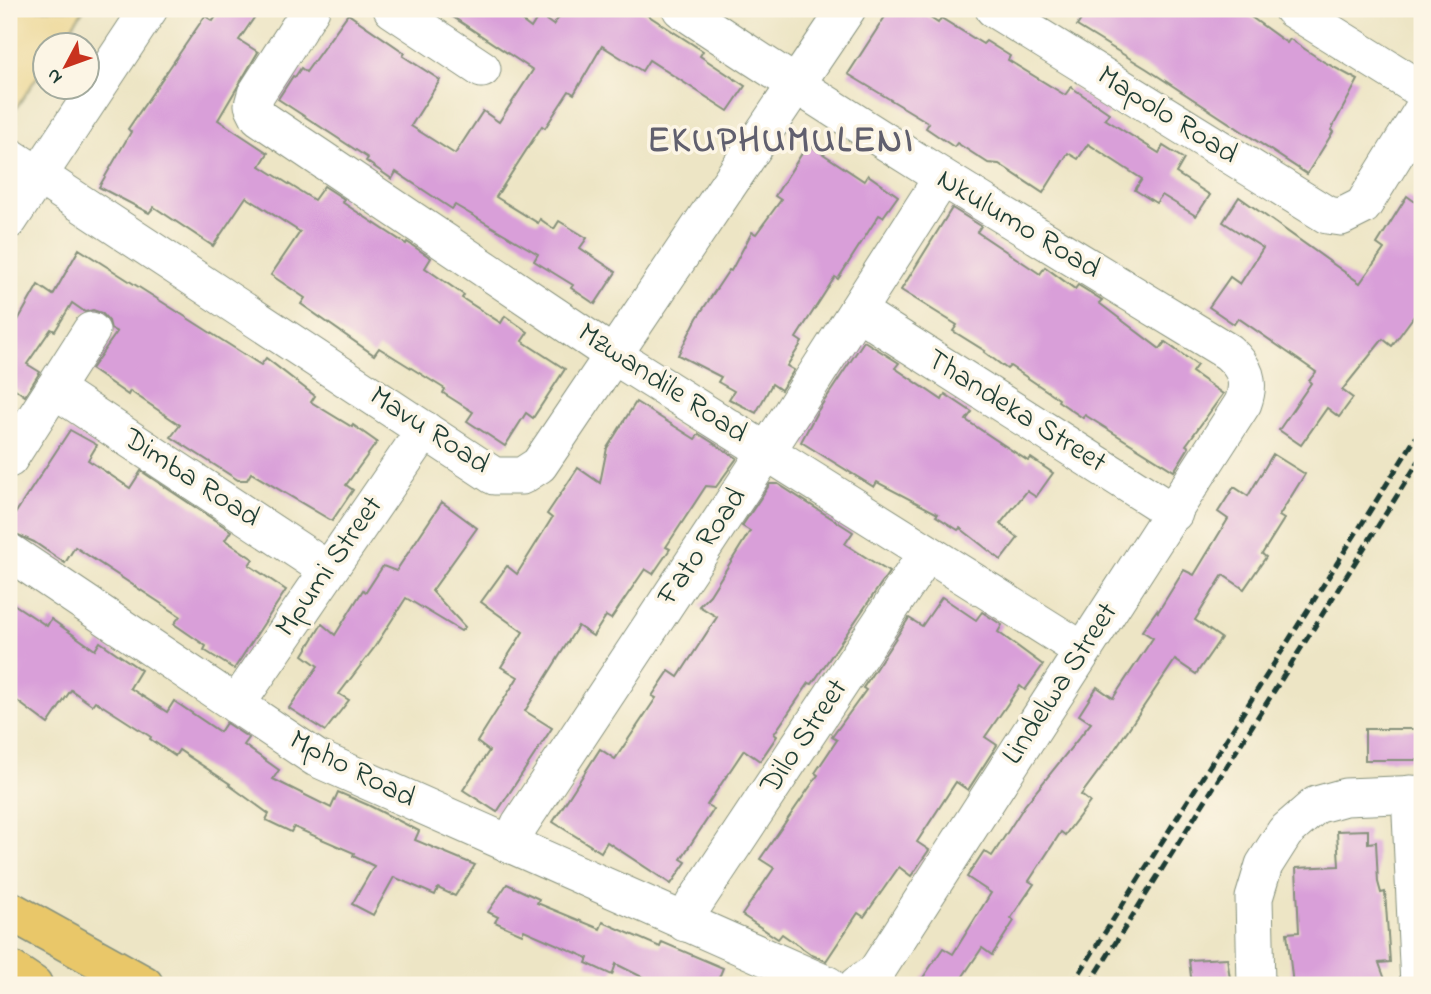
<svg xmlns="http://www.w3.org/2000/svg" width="1431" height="994" viewBox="0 0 1431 994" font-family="'Indie Flower',sans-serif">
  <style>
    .sand { fill: #eeda9e; stroke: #868c69; stroke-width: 2 }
    .building { fill: #d99fd9 }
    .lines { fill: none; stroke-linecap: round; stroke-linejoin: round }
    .minor-casing { stroke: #86917c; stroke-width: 39 }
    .major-casing { stroke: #86917c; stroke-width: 41 }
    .minor { stroke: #fff; stroke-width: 37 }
    .major { stroke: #e9c769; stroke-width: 38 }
    .rail { stroke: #1f3d34; stroke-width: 5; stroke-dasharray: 10 5; stroke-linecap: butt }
    .labels { text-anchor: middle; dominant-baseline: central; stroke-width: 7; stroke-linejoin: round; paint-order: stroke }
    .street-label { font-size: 30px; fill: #1f3d34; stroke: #fcf5e5 }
    .district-label { font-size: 37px; font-weight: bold; letter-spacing: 2px; fill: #605f6e; stroke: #fcf5e5 }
  </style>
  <rect width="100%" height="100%" fill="#fcf5e5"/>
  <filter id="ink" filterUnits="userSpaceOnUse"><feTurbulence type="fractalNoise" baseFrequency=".0143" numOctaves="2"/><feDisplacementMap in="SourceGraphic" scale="14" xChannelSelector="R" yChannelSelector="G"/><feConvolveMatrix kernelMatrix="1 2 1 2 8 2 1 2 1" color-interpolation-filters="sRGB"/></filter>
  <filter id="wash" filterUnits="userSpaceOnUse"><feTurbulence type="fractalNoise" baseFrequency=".00686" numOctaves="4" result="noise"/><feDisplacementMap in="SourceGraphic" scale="28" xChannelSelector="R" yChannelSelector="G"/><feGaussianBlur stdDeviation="1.57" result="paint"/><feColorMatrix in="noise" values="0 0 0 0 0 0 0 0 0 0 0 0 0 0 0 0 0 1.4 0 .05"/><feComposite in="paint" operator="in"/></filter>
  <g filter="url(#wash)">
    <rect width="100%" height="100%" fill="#ede5c5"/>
    <path class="sand" d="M9,9H84L59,45L46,46L45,65L9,119Z"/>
    <g id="blocks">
      <g class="building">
        <path d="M221,9H260L239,40L258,52L218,120L268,153L260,166L314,200L324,186L344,199L342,202L406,244L407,242L431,258L425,268L464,295L462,298L501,323L505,316L528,332L522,341L565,369L533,418L526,413L505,446L467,421L473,412L443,393L445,389L379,348L374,355L301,304L305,298L271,275L300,232L246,197L213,246L154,207L149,213L99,187L131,132L128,129L177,57L205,16L213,21Z"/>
        <path d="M441,9H506L531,28L539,15L553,25L566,9H638L703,51L700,56L745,86L728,111L649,60L642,71L602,46L574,94L569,91L545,128L542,126L496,197L538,223L540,219L554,229L559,221L587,238L580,248L616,272L595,304L571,288L573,285L534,261L538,254L455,205L452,209L396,172L392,179L366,161L368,158L278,99L293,76L295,77L301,68L306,72L348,14L405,53L403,56L440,80L411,126L455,154L483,111L499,122L533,70Z"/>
        <path d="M890,9H917L938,23L941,18L983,44L986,41L1010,56L1008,60L1065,95L1071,87L1109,113L1105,119L1159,153L1163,146L1184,159L1176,173L1210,195L1196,216L1162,195L1156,203L1135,190L1142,179L1088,144L1078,159L1068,153L1043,193L999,164L988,163L957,143L954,147L926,128L929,123L848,74Z"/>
        <path d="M1088,9H1240L1287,43L1290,39L1324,62L1358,80L1331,130L1333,132L1307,174L1147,69L1077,26Z"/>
        <path d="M808,144L864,181L868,175L898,196L883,217L879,215L838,279L835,277L796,338L802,342L787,366L794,370L781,390L772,384L756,413L729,399L734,391L718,382L721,377L678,355L697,318L729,270L731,271L752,232L756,234L781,200L775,196Z"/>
        <path d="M1407,196L1422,207V305L1392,346L1383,339L1342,390L1353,398L1339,417L1327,408L1301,445L1279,430L1311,383L1309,381L1316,372L1238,318L1234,324L1209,307L1230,277L1240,284L1263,248L1223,222L1239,197L1360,283L1384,249L1377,244Z"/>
        <path d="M952,208L981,226L977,232L1040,274L1045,267L1075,289L1078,285L1102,300L1099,303L1160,349L1165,342L1197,365L1192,372L1223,394L1186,445L1189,447L1174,471L1085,415L1083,418L1058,401L1059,399L1010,366L1007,369L984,352L985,351L953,331L957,325L901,290Z"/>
        <path d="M79,249L261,365L266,358L315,396L311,402L352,427L353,425L377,442L346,485L353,490L332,521L251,473L247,480H238L171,437L180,425L130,391L128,395L91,369L117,332L111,329L109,321L102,313L93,310L85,312L72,303L55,331L51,329L27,364L40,372L25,396L11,386L9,390V336L38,285L53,295Z"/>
        <path d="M864,341L899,363L895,368L942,400L945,394L972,412L966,420L1028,461L1031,458L1053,473L1036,497L1027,491L1000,524L1018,538L1001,560L960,528L958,530L936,516L938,514L877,482L874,487L801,442L817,412Z"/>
        <path d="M636,402L695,439L699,434L737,458L716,487L706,486L666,547L670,549L653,574L645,569L611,619L606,616L593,636L578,626L525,711L552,728L497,812L463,790L489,751L477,742L518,677L501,667L523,632L481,602L507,566L517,574L552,518L547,514L578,468L600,483L607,448Z"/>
        <path d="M70,430L97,445L88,460L130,488L141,471L231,531L225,540L253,559L249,565L286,590L234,669L204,650L206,646L174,624L180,616L75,547L65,563L34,542L9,531V523Z"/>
        <path d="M1273,454L1305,474L1279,516L1284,519L1262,554L1266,557L1244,589L1223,575L1195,620L1221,638L1196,674L1175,660L1115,749L1081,795L1090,802L1065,835L1061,832L1029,881L1034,884L1011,918L1014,921L992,955L982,948L957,985H918L943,948L953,954L991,893L967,877L984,851L992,856L1025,805L1091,723L1079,715L1097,687L1113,698L1153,638L1142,631L1157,610L1158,612L1184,570L1194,575L1228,519L1218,512L1234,487L1248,496Z"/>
        <path d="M770,484H778L853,532L845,544L889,572L812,684L809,683L774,734L777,736L760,761L744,750L707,805L714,809L681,859L686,862L671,884L607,842L601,852L553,822L600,749L615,759L656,698L652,696L669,671L678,677L717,617L699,606L710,595L750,531L742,526Z"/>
        <path d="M442,502L477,528L432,591L465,627L461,631L406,598L374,648L339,694L349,700L325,731L289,708L318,666L303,655L322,624L335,635L363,590L366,592L383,566L396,571Z"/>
        <path d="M942,597L976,620L982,612L1002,625L998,632L1043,665L1025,690L1020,686L985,737L997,745L968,790L956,782L917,842L929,850L911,876L899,867L864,917L858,913L826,961L812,955L782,934L778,939L742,915L774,868L760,859L818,775L815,773L837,740L832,737L866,690L863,688L909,618L922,626Z"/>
        <path d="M9,601L47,626L51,619L95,650L100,642L141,670L130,688L167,712L174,701L220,732L226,723L249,738L244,745L279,770L273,779L331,808L338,792L368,805L419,831L415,840L475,865L455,896L438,888L435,895L394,877L373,915L352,904L374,866L353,856L354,853L294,827L291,832L266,820L269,814L229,785L230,784L179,750L175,756L150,739L151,737L95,701L92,705L71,690L48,724L9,695Z"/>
        <rect x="1365" y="729" width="57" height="31"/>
        <path d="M1368,830V843L1376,842L1378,882L1381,893L1385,892L1390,962L1379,963L1387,985H1293L1287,933L1299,932L1296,868L1339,866L1337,831Z"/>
        <path d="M507,884L539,899L537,903L600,929L603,922L660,947L662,942L723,968L716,985H658L616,964L612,975L586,963L588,958L524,930L522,934L495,922L498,917L488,912Z"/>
        <path d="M1227,958L1231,985H1192L1189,960Z"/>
      </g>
    </g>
  </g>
  <g filter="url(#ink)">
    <use href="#blocks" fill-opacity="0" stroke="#86917c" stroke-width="2"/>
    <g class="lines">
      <defs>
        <g id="minor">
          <path d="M311,9L256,94L253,105L259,117L613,355L1082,650"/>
          <path d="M392,9L482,69"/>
          <path d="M681,9C860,129 1044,240 1228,352C1245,367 1251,381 1243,403L876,972L857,985"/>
          <path d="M994,9L1327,215L1341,217L1363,206L1422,111"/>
          <path d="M1292,9L1422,90"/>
          <path d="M9,156L494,476H522L539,465L847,9"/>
          <path d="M9,220L149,9"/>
          <path d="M857,311L1174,513"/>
          <path d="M54,389L328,570"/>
          <path d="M9,459L91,331"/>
          <path d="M9,552L316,758L828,985"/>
          <path d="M236,705L425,430"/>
          <path d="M1410,794L1419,985"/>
          <path d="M510,845L520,824L767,451L942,178"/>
          <path d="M685,923L694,904L927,553"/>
          <path d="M1256,985L1254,898L1264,865L1285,832L1316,805L1345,797L1422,794"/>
        </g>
        <g id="major">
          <path d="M9,910L144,985"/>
          <path d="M9,969L33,985"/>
        </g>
      </defs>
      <use href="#minor" class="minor-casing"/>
      <use href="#major" class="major-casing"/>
      <use href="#minor" class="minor"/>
      <use href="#major" class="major"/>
      <g class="rail">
        <path d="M1072,985L1422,428"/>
        <path d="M1089,985L1422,456"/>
      </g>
    </g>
  </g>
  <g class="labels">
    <g class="street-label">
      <text transform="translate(1167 116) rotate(32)">Mapolo Road</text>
      <text transform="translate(1018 225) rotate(31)">Nkulumo Road</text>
      <text transform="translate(662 384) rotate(33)">Mzwandile Road</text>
      <text transform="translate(1016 412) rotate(32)">Thandeka Street</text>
      <text transform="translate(429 431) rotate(33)">Mavu Road</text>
      <text transform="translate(191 479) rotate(33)">Dimba Road</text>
      <text transform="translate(703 547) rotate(-56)">Fato Road</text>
      <text transform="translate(330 567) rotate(-55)">Mpumi Street</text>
      <text transform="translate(1061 684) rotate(-57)">Lindelwa Street</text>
      <text transform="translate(805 737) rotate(-56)">Dilo Street</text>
      <text transform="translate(352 770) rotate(27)">Mpho Road</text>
    </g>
    <g class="district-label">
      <text x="781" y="142">EKUPHUMULENI</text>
    </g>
  </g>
  <rect width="1431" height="994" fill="none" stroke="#fcf5e5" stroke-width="35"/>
  <g transform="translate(66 66) rotate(229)"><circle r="33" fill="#fcf5e5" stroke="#a4ab9e" stroke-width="2"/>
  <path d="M0-5L12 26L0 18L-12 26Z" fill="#c8321e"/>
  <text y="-10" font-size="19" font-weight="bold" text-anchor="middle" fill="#1f3d34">N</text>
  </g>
</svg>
